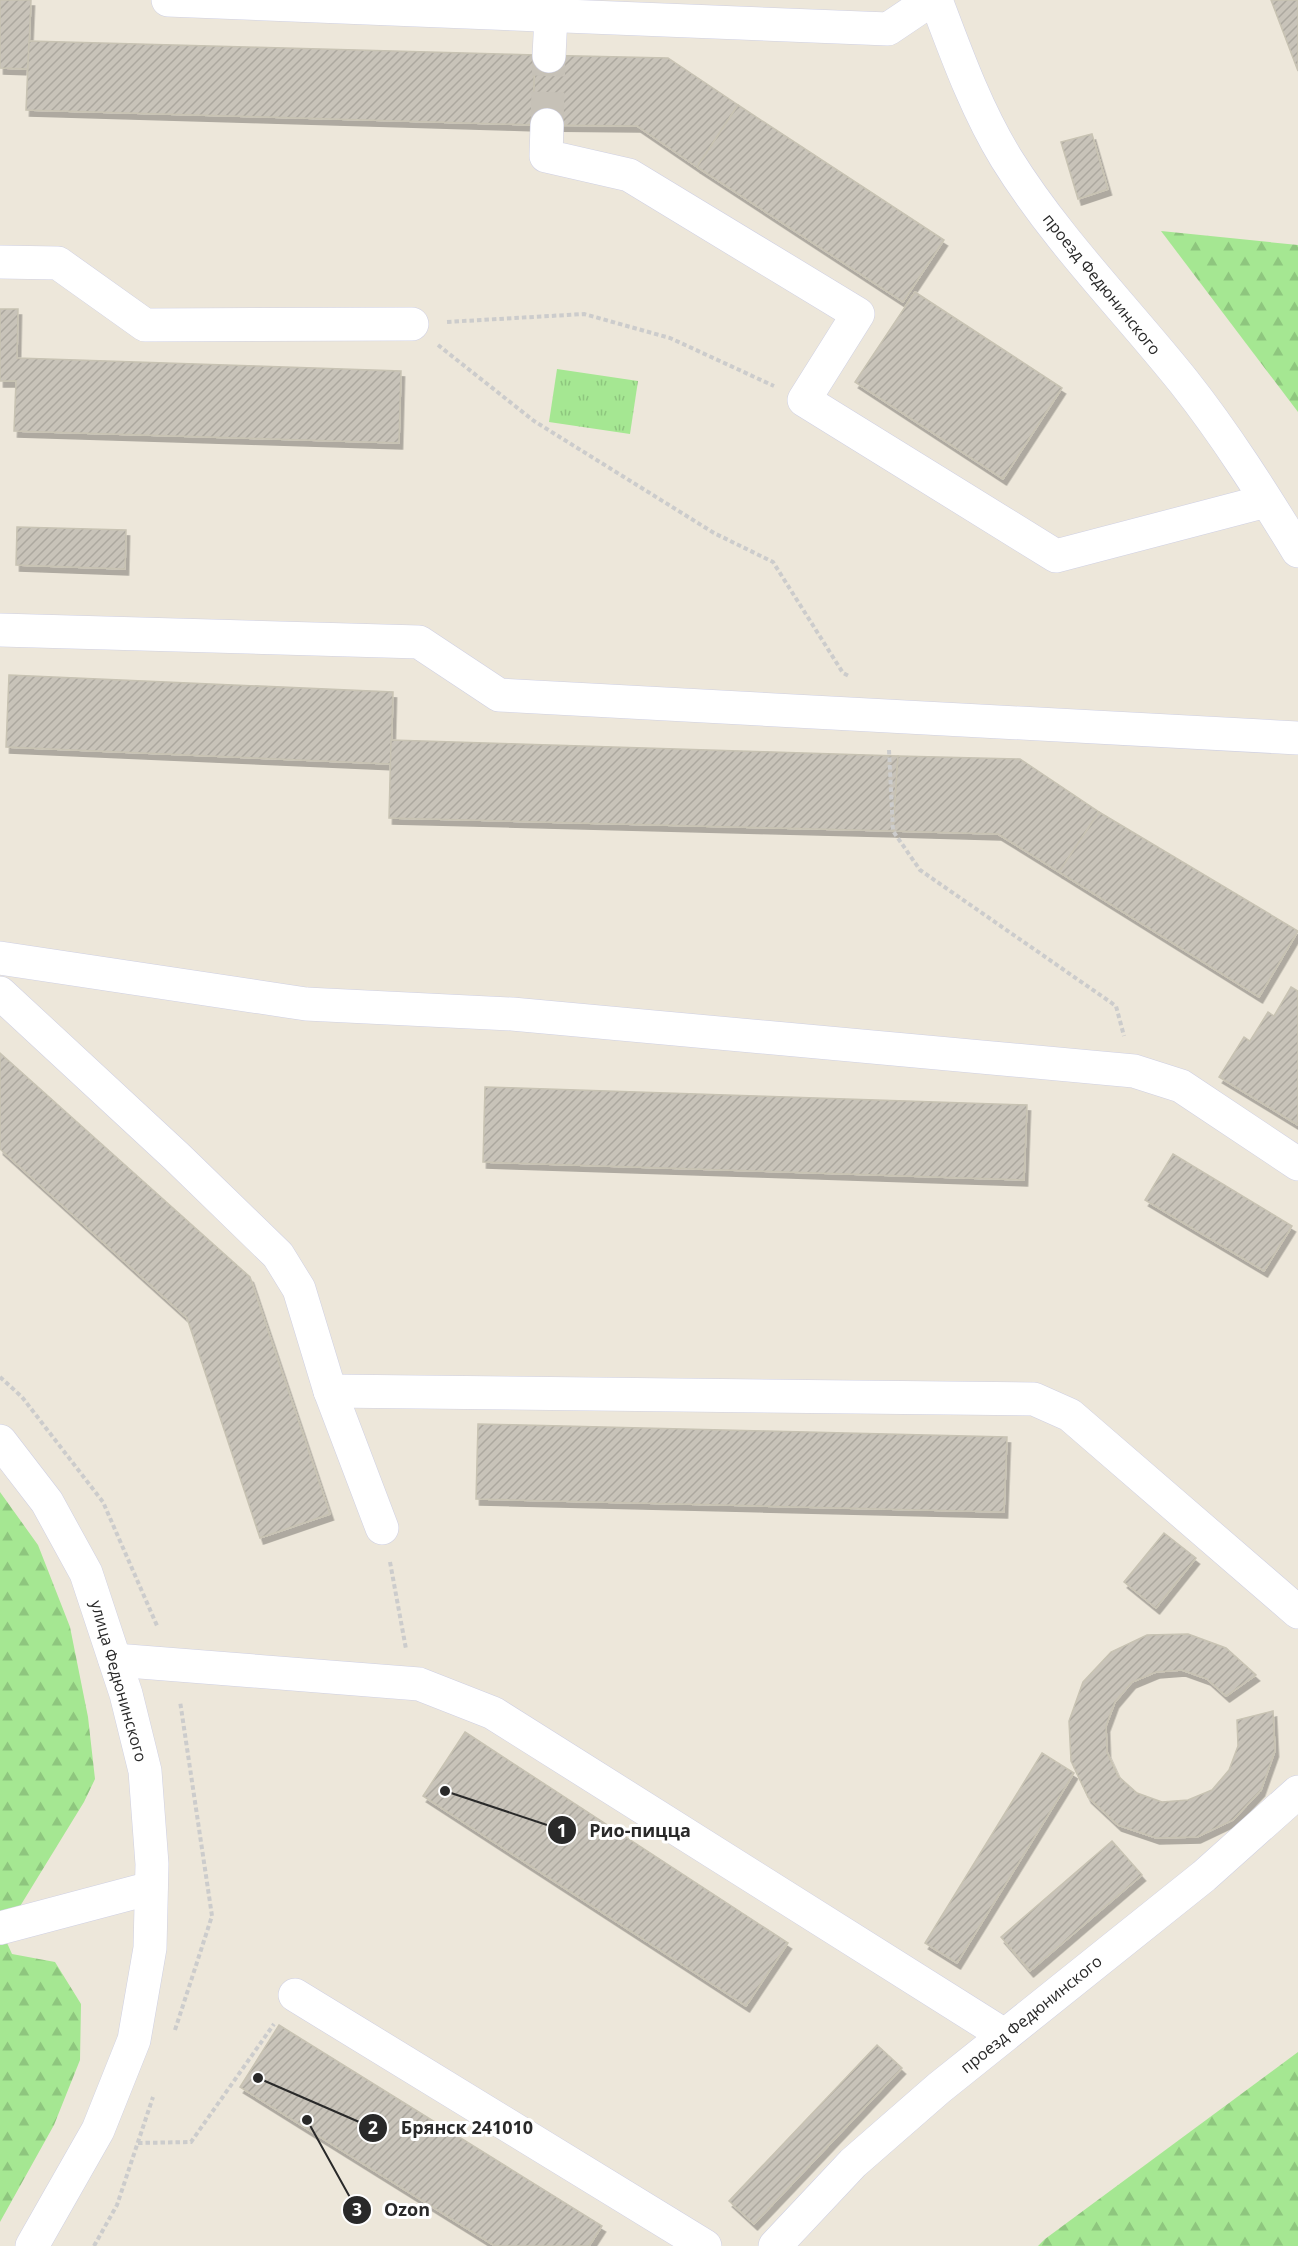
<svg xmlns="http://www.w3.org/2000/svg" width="1298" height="2246" viewBox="0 0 1298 2246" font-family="'Open Sans',sans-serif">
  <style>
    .forest { fill: url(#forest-firs) }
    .park { fill: url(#park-tufts) }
    .building { fill: url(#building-hatch); stroke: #c8c3b3; stroke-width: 1.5; filter: url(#shadow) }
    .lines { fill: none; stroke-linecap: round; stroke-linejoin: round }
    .minor-tunnel { stroke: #c6c1b7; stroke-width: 33; stroke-dasharray: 33 16; stroke-linecap: butt }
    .minor-casing { stroke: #cfd0e3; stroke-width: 34 }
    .path { stroke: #ccc; stroke-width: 4; stroke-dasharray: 4.5 3; stroke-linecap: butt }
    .minor { stroke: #fff; stroke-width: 33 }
    .labels { text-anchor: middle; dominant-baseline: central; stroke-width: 6; stroke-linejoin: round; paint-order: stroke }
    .street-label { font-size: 16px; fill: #292929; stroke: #fff }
    .leader { fill: none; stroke: #292929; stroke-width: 2 }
    .callout-dot { fill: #292929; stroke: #fff; stroke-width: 2 }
    .mark-label { font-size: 18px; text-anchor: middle; font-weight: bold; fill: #fff }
    .callout-label { font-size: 18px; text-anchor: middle; font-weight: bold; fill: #292929; stroke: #fff; stroke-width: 6; stroke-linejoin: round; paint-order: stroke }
  </style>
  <defs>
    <pattern id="forest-firs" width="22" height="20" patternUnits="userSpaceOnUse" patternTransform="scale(1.5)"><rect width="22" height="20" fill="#a5e792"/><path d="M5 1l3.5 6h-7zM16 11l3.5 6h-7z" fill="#8ec67e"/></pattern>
    <pattern id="park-tufts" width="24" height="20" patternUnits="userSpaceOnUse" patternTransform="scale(1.5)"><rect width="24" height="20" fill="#a5e792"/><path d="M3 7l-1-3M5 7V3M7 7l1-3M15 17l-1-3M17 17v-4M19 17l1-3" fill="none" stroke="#8ec67e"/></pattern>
    <pattern id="building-hatch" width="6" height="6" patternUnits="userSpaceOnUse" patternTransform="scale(1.5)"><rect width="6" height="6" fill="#c8c3b9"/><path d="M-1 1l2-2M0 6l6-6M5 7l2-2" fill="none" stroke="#aca89f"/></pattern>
    <filter id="shadow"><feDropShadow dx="3.5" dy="6" stdDeviation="0" flood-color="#0004"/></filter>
  </defs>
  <rect width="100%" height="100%" fill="#ede7da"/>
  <g class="forest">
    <path d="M1161,231L1298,245V412Z"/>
    <path d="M0,1492L38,1545L70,1627L88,1717L95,1779L84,1802L3,1934L12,1954L55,1962L81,2004L80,2060L54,2125L0,2222Z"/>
    <path d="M1298,2052V2246H1038L1045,2239Z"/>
  </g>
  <path class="park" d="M557,369L638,381L630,434L549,422Z"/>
  <g class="building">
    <path d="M0,0H31L28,69L0,68Z"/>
    <path d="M1271,0H1298V71Z"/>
    <path d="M29,41L535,55L533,125L26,110Z"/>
    <path d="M535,55L668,58L738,105L697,167L637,126L533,125Z"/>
    <path d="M738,105L944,240L903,302L697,167Z"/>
    <path d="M1092,134L1108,189L1078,199L1061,142Z"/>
    <path d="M915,292L1062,388L1003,479L855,382Z"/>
    <path d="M0,309H18L17,358L401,371L399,443L14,431L16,381H0Z"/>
    <path d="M17,527L126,530L125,569L16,565Z"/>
    <path d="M9,675L393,692L391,764L6,747Z"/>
    <path d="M391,740L898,756L893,831L389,818Z"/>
    <path d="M898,756L1020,759L1099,812L1059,872L998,834L893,831Z"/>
    <path d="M1099,812L1298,931L1259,997L1059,872Z"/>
    <path d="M1291,987L1298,991V1125L1219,1077L1244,1037L1250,1041L1268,1012L1274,1016Z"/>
    <path d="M0,1053L250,1277L330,1514L260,1538L187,1318L0,1149Z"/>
    <path d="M485,1087L1027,1105L1024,1180L483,1162Z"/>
    <path d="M1173,1154L1292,1226L1264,1271L1145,1200Z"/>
    <path d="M478,1424L1007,1437L1004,1512L476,1499Z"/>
    <path d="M1164,1533L1196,1558L1156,1608L1124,1582Z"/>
    <path d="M1188,1634L1226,1648L1256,1675L1226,1696L1207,1679L1182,1670L1156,1672L1132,1682L1115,1702L1106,1726L1107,1752L1118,1776L1137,1793L1162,1802L1188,1800L1212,1790L1229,1770L1238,1746L1237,1720L1273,1711L1275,1751L1261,1790L1233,1820L1197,1837L1156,1838L1118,1825L1088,1797L1071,1761L1069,1721L1083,1682L1111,1652L1147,1635Z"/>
    <path d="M465,1732L788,1943L746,2006L423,1796Z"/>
    <path d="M1042,1753L1074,1773L957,1963L925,1943Z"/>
    <path d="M1112,1841L1142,1875L1030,1971L1001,1937Z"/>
    <path d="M279,2025L602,2226L589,2246H495L240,2087Z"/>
    <path d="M877,2045L902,2068L754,2224L729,2201Z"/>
  </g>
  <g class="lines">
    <path class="minor-tunnel" d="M547,125L549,56"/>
    <defs>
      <g id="minor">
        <path d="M168,0L888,29L931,0"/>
        <path d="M936,0C956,53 976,109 1006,158C1057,240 1124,307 1184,382C1226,435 1263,494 1298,551"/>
        <path d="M549,56L551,16"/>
        <path d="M547,125L546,156L629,175L858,314L804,400L1056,556L1266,501"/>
        <path d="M0,262L58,263L145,325L412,324"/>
        <path d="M0,630L419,642L499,695L1298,738"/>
        <path d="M0,958L306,1004L512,1014L1134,1071L1181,1086L1298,1164"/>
        <path d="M0,993L177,1157L278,1255L299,1289L330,1391L382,1528"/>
        <path d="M330,1391L1034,1399L1070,1415L1298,1612"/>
        <path d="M0,1441L47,1502L86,1573L126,1694L145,1771L152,1864L150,1948L134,2040L98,2130L32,2246"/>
        <path d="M115,1660L419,1684L493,1713L1004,2035"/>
        <path d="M0,1928L151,1888"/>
        <path d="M295,1995L705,2246"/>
        <path d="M775,2246L853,2163L939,2088L1204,1876L1298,1792"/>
      </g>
    </defs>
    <use href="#minor" class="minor-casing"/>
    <g class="path">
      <path d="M447,322L584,314L670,338L774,386"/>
      <path d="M438,345L534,421L714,533L773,562L843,673L849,676"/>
      <path d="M889,750L893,831L920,870L1116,1006L1124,1036"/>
      <path d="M0,1377L22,1397L103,1502L158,1628"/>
      <path d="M390,1562L406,1649"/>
      <path d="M175,2030L212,1916L180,1701"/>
      <path d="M138,2143L191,2142L274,2024"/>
      <path d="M94,2246L117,2205L153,2097"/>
    </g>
    <use href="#minor" class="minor"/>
  </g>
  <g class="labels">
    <g class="street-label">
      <text transform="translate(1102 284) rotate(51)">проезд Федюнинского</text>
      <text transform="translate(119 1681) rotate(74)">улица Федюнинского</text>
      <text transform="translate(1031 2014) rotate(-39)">проезд Федюнинского</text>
    </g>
  </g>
  <path class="leader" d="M445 1791L562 1830M258 2078L373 2128M307 2120L357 2210"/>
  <g class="callout-dot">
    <circle cx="445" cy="1791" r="6"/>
    <circle cx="258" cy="2078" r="6"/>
    <circle cx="307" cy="2120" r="6"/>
    <circle cx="562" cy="1830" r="15"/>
    <circle cx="373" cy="2128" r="15"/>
    <circle cx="357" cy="2210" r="15"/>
  </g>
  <g class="mark-label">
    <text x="562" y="1837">1</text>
    <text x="373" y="2134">2</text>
    <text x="357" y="2216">3</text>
  </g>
  <g class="callout-label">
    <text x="640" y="1837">Рио-пицца</text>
    <text x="467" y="2134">Брянск 241010</text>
    <text x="407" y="2216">Ozon</text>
  </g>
</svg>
